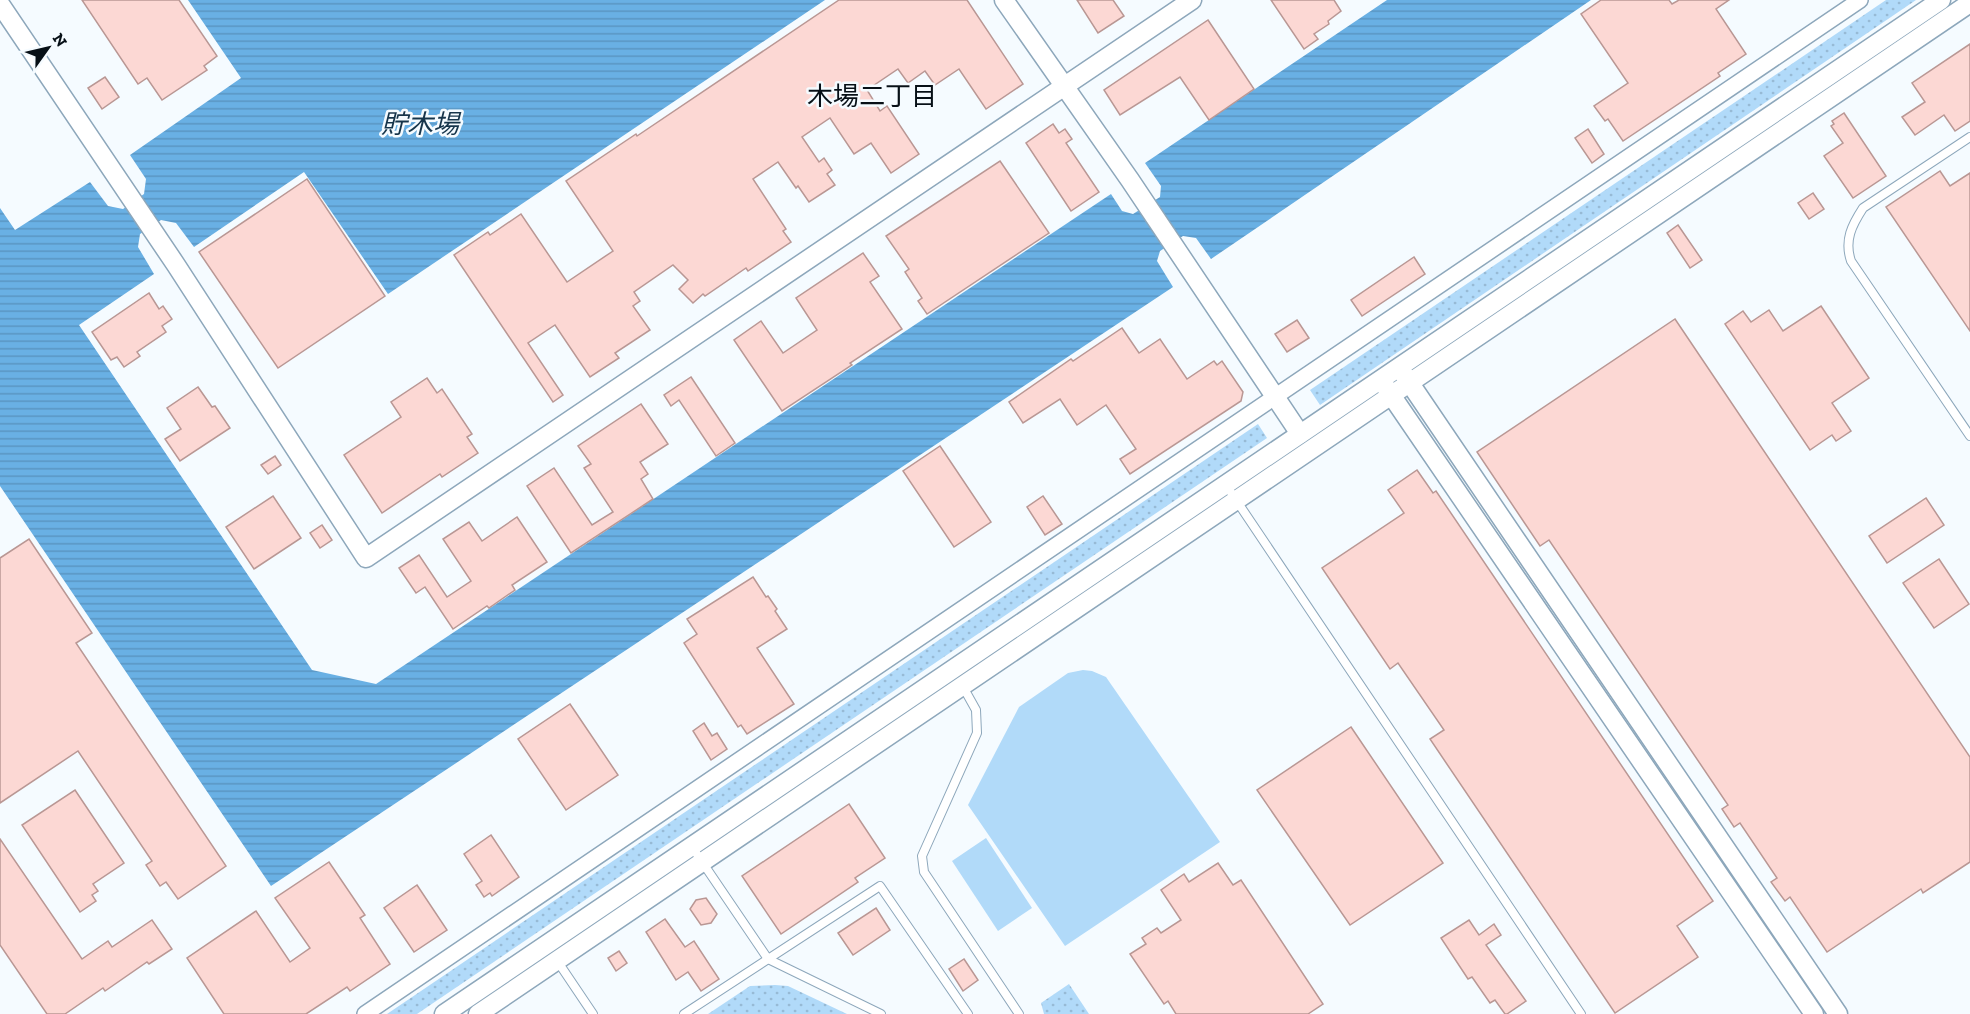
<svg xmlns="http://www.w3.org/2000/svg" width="1970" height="1014" viewBox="0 0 1970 1014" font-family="'Zilla Slab','Noto Sans JP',serif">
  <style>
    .grass { fill: url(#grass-dots) }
    .pitch { fill: #b1daf9 }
    .water { fill: url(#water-rules) }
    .building { fill: #fcd8d4; stroke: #b99794; stroke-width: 1.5 }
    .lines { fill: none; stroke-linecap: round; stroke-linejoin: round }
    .service-casing { stroke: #8da7bb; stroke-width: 10 }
    .minor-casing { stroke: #8da7bb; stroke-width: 18 }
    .tertiary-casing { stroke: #8da7bb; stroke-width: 21 }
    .service { stroke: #fff; stroke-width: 8 }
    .minor { stroke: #fff; stroke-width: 15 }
    .tertiary { stroke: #fff; stroke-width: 18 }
    .labels { text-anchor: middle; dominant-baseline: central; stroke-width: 5; stroke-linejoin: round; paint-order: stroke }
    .neighbourhood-label { font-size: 26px; fill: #071017; stroke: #f5fbff }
    .water-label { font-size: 26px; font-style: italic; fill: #16354b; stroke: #f5fbff }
  </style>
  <defs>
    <pattern id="grass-dots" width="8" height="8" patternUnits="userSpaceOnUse" patternTransform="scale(1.5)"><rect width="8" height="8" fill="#b1daf9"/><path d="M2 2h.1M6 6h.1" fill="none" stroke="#97bad5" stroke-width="1.8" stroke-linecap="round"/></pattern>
    <pattern id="water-rules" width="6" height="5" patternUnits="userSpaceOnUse" patternTransform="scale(1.5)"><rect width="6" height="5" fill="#69b0e4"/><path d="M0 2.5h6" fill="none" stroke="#5a96c3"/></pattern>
  </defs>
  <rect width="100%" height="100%" fill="#f5fbff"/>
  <g class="grass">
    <path d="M1886,0H1916L1320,405L1310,390Z"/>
    <path d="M1258,424L1267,438L417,1014H387Z"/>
    <path d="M1069,984L1089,1014H1044L1041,1003Z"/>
    <path d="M775,985L788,986L847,1014H708L750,986Z"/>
  </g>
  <g class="pitch">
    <path d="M1083,670L1092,671L1106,677L1220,842L1065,946L968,805L1019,707L1068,673Z"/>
    <path d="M986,838L1032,908L998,931L952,861Z"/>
  </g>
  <path class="water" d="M188,0H825L388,294L304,172L194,247L176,223L161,220L140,234L138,247L154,274L79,325L312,670L376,684L1111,194L1122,211L1133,214L1160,197L1161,186L1145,163L1387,0H1591L1211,259L1196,238L1183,236L1160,251L1157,261L1173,287L271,886L0,486V208L15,230L90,182L108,206L123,209L144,194L146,179L130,155L241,78Z"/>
  <g class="building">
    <path d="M82,0H179L217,56L204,66L207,70L162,100L147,78L138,84Z"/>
    <path d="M839,0H967L1023,84L986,109L959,69L935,85L925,71L908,83L898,69L867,90L880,111L887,106L919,154L891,173L871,143L854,154L830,118L802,137L819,162L824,158L832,170L827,174L835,185L809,202L798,186L796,188L778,162L753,179L786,229L783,231L791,242L748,271L746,268L705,296L703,294L693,303L679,289L688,280L673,265L634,292L640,301L633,306L650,330L615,353L619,358L590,377L555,325L528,343L563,395L553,402L454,255L488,232L490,235L521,214L567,282L613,251L566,181L636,134L637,136Z"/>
    <path d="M1077,0H1113L1124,16L1098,33Z"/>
    <path d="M1271,0H1334L1341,11L1328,21L1329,24L1314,34L1318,39L1304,49Z"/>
    <path d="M1601,0H1669L1672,4L1679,0H1729L1716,9L1746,54L1718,73L1720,76L1623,141L1608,119L1605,121L1594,106L1628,83L1581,14Z"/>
    <path d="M1208,20L1254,89L1209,120L1180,77L1120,115L1104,90Z"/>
    <path d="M1970,44V121L1955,131L1944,115L1915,135L1902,117L1925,102L1912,83Z"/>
    <path d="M105,77L119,97L102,109L88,88Z"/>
    <path d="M1844,113L1886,176L1853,198L1824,156L1843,143L1831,126L1834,124L1832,121Z"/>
    <path d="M1053,124L1059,133L1065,129L1072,139L1066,143L1099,192L1071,211L1026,143Z"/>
    <path d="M1588,129L1604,154L1592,163L1575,138Z"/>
    <path d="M1000,161L1049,233L927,314L918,301L922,298L905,272L909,269L886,236Z"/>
    <path d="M1940,171L1950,186L1970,173V331L1886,207Z"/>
    <path d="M307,179L385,296L278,368L199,252Z"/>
    <path d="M1813,193L1824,209L1809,219L1798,203Z"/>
    <path d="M1678,225L1702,260L1690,268L1667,233Z"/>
    <path d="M863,253L879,276L870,282L902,329L850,363L852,365L782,411L734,340L761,321L783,353L817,330L796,298Z"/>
    <path d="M1414,257L1425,274L1362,316L1351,300Z"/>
    <path d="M149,293L159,309L163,306L172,319L162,326L166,332L137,352L140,356L124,367L117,357L111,360L92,332Z"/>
    <path d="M1821,306L1869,378L1832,403L1851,431L1836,441L1832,435L1810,450L1725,324L1743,311L1751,322L1769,310L1783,331Z"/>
    <path d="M1675,319L1970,757V862L1923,893L1921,889L1827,952L1790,897L1785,901L1771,882L1777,878L1740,823L1734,827L1722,809L1728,805L1549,540L1540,546L1477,452Z"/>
    <path d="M1297,320L1309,338L1287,352L1275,334Z"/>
    <path d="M1122,328L1139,353L1160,339L1187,379L1214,361L1217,365L1222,361L1243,392L1241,401L1130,474L1120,459L1136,449L1106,405L1077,425L1060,399L1023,423L1009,402L1071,359L1073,361Z"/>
    <path d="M691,377L735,443L716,456L679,400L671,406L664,395Z"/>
    <path d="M427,378L437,393L442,389L472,434L467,437L478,453L442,477L440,474L382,513L344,455L401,417L391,402Z"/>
    <path d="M198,387L212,407L215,406L230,428L180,461L165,439L181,429L167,408Z"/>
    <path d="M641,404L668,444L640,462L648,474L641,479L653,499L571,553L527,486L554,468L592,525L613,512L584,468L591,464L578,446Z"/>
    <path d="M940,446L991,522L954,547L903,471Z"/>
    <path d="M275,456L281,465L268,474L261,465Z"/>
    <path d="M1417,470L1433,493L1436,491L1713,901L1677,926L1698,957L1615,1013L1430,739L1444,730L1398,663L1390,669L1322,568L1404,513L1388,490Z"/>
    <path d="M273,496L301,538L254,569L226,527Z"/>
    <path d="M1043,496L1062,524L1045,535L1027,507Z"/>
    <path d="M1926,498L1944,525L1887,563L1869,536Z"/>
    <path d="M517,517L547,562L512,585L515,590L489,608L487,606L453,629L425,587L416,593L399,568L419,555L447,597L471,581L443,539L469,522L482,541Z"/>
    <path d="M322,525L332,540L320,548L310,533Z"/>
    <path d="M29,539L92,633L76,643L226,866L178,899L166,882L160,886L146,865L152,861L78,751L0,803V558Z"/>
    <path d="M1939,559L1969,604L1934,628L1903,583Z"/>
    <path d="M753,577L766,597L768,596L777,609L775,611L787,629L757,648L794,704L747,734L741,725L738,727L684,643L697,634L687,619Z"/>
    <path d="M570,704L618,775L566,810L518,739Z"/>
    <path d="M704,723L712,736L717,733L727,749L711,760L693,731Z"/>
    <path d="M1351,727L1443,863L1350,925L1257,790Z"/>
    <path d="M75,790L124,863L93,884L98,891L92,895L96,901L80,912L22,825Z"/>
    <path d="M849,804L885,858L855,878L858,882L781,934L742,876Z"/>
    <path d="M491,835L519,877L492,896L490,893L484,897L476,885L482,881L464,854Z"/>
    <path d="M0,839L82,959L108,941L112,947L152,920L172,949L149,964L147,962L105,991L103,988L65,1014H47L0,945Z"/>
    <path d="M329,862L365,915L360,918L390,964L350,991L347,987L306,1014H224L187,958L256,911L290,962L310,948L275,898Z"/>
    <path d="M1218,863L1233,885L1241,880L1323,1004L1308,1014H1176L1168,1001L1164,1004L1130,954L1146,944L1142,938L1157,928L1161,933L1181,920L1161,890L1184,874L1189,882Z"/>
    <path d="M417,885L447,930L414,952L384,908Z"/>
    <path d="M706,898L717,914L711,923L701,925L690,909L696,900Z"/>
    <path d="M876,908L890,930L853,955L838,933Z"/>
    <path d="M665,919L685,947L694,941L719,979L701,991L688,972L676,980L646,932Z"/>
    <path d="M1469,920L1479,935L1494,924L1501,935L1486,945L1526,1001L1507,1014H1505L1495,1000L1490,1003L1472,977L1468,979L1441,938Z"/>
    <path d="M619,951L627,963L616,971L608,958Z"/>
    <path d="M964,959L978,980L963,991L949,969Z"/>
  </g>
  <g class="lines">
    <defs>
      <g id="service">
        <path d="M1970,137L1863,208C1852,225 1844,240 1851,261L1970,436"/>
        <path d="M1226,485L1581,1014"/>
        <path d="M962,685L976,710L977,733L922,856L924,872L1019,1014"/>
        <path d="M692,847L768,959L881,1014"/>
        <path d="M558,962L593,1014"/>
        <path d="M684,1014L880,886L968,1014"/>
      </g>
      <path id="minor" d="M365,1014L1860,0"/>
      <g id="tertiary">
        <path d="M1004,0L1130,180L1300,434"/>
        <path d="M0,4L176,265L366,558L1192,0"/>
        <path d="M1403,373L1838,1014"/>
        <path d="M1385,386L1814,1014"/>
        <path d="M444,1014L1941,0"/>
        <path d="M478,1014L1970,3"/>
      </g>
    </defs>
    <use href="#service" class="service-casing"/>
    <use href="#minor" class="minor-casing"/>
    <use href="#tertiary" class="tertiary-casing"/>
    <use href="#service" class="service"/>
    <use href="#minor" class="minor"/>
    <use href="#tertiary" class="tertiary"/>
  </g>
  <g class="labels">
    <g class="neighbourhood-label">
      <text x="872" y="96">木場二丁目</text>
    </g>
    <g class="water-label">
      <text x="420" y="124">貯木場</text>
    </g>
  </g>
  <g transform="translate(48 48) rotate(56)" stroke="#f5fbff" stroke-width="4.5" paint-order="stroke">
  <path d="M0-4.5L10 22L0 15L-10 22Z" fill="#071017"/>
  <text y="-9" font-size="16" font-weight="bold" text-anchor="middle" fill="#071017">N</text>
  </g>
</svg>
